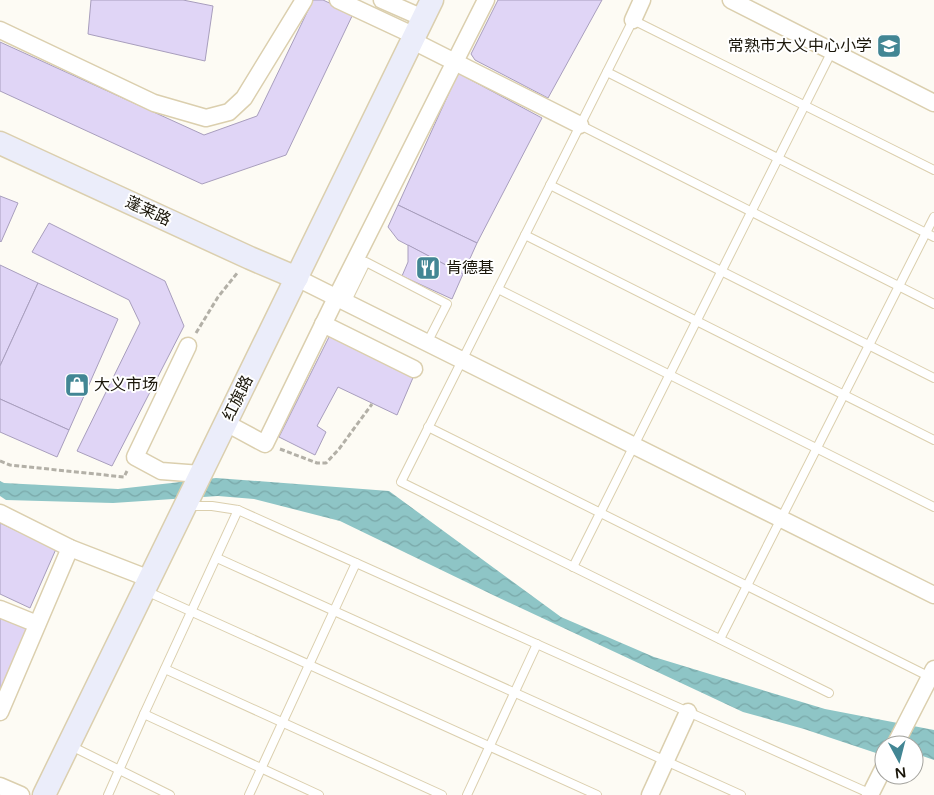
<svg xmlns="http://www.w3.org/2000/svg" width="934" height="795" viewBox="0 0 934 795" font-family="'Varela Round','Noto Sans SC',sans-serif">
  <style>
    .water { fill: url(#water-waves) }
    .building { fill: #e0d5f6; stroke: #a89ebd }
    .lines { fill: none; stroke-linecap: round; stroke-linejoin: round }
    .lane-casing { stroke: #dbcfae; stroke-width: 10 }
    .street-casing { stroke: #dbcfae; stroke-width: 19 }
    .secondary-casing { stroke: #dbcfae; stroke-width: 25 }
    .path { stroke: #b3b0a7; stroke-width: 3; stroke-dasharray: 5 2.5; stroke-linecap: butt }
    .lane { stroke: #fff; stroke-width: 8 }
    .street { stroke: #fff; stroke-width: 16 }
    .secondary { stroke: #ebedfa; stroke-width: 22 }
    .labels { text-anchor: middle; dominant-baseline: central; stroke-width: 4; stroke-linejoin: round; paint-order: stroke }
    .poi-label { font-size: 16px; fill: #1a160a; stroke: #fff; text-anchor: start }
    .street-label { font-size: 16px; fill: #1a160a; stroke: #fff }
  </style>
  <defs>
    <pattern id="water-waves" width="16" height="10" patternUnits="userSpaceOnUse" patternTransform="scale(1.25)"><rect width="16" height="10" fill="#8ec5c6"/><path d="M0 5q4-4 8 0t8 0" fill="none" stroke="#7aa8a9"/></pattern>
  </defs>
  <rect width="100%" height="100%" fill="#fdfbf4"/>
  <path class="water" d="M216,478L389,491L561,617L654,657L772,693L825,709L934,730V760L914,753V745H884V753H876L804,729L743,712L493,595L340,521L254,499L218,496L113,503L6,500L0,496V481L4,483L118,489Z"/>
  <g class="building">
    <path d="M91,0H183L213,6L205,61L88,34Z"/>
    <path d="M313,0H323L353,14L286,155L202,184L0,91V42L204,135L257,116Z"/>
    <path d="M498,0H602L548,98L475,60L471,54Z"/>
    <path d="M458,73L542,118L477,243L398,205Z"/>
    <path d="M0,196L18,203L1,242L0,241Z"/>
    <path d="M398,205L477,243L463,274L398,240L388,227Z"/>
    <path d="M49,223L165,281L184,326L112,466L77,451L140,323L129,300L32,252Z"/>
    <path d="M408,245L463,274L452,299L402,276L408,262Z"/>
    <path d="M0,265L38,283L0,366Z"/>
    <path d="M38,283L118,319L69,430L0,399V366Z"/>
    <path d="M330,335L415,373L397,415L338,387L317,426L326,432L315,455L279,437Z"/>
    <path d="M0,399L69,430L57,457L0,432Z"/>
    <path d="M0,523L56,549L30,608L0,594Z"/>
    <path d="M0,613L30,625L0,691Z"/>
  </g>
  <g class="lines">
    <defs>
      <g id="lane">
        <path d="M607,72L934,237"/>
        <path d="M580,125L934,304"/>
        <path d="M550,185L934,378"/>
        <path d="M525,235L934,440"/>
        <path d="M498,289L934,507"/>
        <path d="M346,303L366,262L447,304L427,343"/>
        <path d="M428,427L930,677"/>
        <path d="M238,510L871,794"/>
        <path d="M217,558L741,795"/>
        <path d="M573,567L832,51"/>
        <path d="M146,591L597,795"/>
        <path d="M720,639L934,217"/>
        <path d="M165,669L442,795"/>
        <path d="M829,693L401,482L633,20L934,170"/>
        <path d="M144,714L238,510L212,506H188"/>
        <path d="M71,746L170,795"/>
        <path d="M108,795L144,714L319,795"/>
        <path d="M249,795L356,563"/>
        <path d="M467,795L537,644"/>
      </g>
      <g id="street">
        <path d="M338,0L415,36"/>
        <path d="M382,0L423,18"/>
        <path d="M731,0L934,103"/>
        <path d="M633,20L642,0"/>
        <path d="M0,30L154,103L206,118L229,112L244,98L304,0"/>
        <path d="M413,41L580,125"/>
        <path d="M297,278L934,595"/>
        <path d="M323,324L414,369"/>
        <path d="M188,346L135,457L161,471L201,474"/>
        <path d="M226,423L265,444L336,298L486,0"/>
        <path d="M0,513L70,548L150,579"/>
        <path d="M0,609L37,624"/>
        <path d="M0,712L70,548"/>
        <path d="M895,745L934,669"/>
        <path d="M0,786L21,795"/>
        <path d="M650,795L688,712"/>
        <path d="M870,795L884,767"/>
      </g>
      <g id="secondary">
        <path d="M0,143L250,258L297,278"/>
        <path d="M44,795L432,0"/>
      </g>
    </defs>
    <use href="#lane" class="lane-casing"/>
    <use href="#street" class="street-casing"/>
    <use href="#secondary" class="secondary-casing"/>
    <g class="path">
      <path d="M196,333L218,297L238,272"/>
      <path d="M280,449L317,463H326L339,449L372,404"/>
      <path d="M0,461L10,465L124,477L127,471"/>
    </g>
    <use href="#lane" class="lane"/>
    <use href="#street" class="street"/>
    <use href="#secondary" class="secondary"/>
  </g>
  <defs>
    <symbol id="school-square" viewBox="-11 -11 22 22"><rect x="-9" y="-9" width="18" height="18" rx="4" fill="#428694" stroke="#fff"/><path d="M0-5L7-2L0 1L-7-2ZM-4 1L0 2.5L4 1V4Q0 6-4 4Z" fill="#fff"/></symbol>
    <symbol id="restaurant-square" viewBox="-11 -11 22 22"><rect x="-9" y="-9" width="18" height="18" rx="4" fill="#428694" stroke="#fff"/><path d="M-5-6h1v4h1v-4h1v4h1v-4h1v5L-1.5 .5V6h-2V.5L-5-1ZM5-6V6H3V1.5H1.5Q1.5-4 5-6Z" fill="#fff"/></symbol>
    <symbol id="shop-square" viewBox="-11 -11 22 22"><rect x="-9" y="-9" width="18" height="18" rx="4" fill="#428694" stroke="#fff"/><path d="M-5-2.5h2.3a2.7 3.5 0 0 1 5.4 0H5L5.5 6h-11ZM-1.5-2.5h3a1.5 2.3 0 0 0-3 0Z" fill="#fff"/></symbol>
  </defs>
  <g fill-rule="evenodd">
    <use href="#school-square" x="875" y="32" width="28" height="28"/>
    <use href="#restaurant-square" x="414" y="254" width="28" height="28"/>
    <use href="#shop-square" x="63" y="371" width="28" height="28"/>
  </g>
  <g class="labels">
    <g class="poi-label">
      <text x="872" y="46" text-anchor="end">常熟市大义中心小学</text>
      <text x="446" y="268">肯德基</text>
      <text x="94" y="385">大义市场</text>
    </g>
    <g class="street-label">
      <text transform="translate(148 211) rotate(25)">蓬莱路</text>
      <text transform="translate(238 398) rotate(-64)">红旗路</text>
    </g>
  </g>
  <g transform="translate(899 760) rotate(173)"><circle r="24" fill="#ffffff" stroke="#a3a29d"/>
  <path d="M0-4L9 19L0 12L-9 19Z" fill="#428694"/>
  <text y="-8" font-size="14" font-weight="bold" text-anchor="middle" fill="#1a160a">N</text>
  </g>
</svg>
